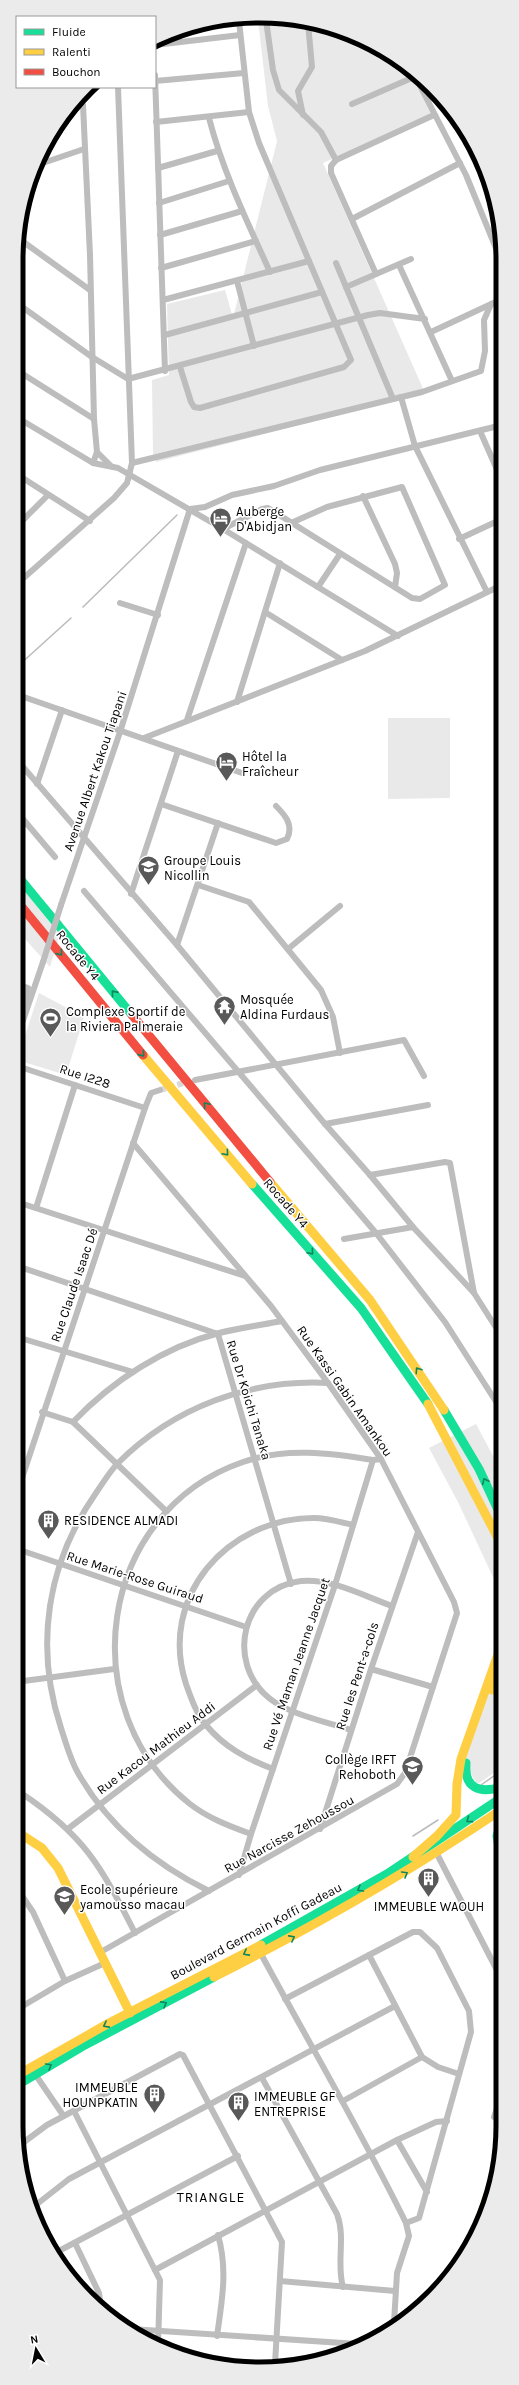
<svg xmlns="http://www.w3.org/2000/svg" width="519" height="2385" viewBox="0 0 519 2385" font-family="Karla,sans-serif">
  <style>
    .green { fill: #e9e9e9 }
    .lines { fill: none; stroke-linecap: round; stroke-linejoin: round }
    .stream { stroke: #bbb; stroke-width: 1.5 }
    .street-tunnel { stroke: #d9d9d9; stroke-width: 6; stroke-dasharray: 6 3; stroke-linecap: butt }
    .street { stroke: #bdbdbd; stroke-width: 6 }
    .fast { stroke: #16e098; stroke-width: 9 }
    .slow { stroke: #ffcf43; stroke-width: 9 }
    .jam { stroke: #f24e42; stroke-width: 9 }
    .street-bridge { stroke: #bdbdbd; stroke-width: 6 }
    .oneway { stroke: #0d865b }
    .labels { text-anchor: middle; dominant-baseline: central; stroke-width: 3; stroke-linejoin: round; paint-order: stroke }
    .poi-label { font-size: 13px; fill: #000; stroke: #fff; text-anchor: start }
    .street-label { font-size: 13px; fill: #000; stroke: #fff }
    .neighbourhood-label { font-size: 14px; letter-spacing: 1px; fill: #000; stroke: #fff }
    .rim { fill: none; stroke: #000; stroke-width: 5 }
  </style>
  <rect width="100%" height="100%" fill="#fff"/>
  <g class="green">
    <path d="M291,18L367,41L416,76L433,115L323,163L425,393L156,462L153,453L152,380L169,375L167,304L225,290L233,318L277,141L268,106L258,20Z"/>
    <path d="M388,718H450V798L388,799Z"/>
    <path d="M17,871L63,923L50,967L17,930Z"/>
    <path d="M39,993L84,1017L66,1075L17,1060Z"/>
    <path d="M476,1424L501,1471V1601L500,1592L458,1502L429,1448Z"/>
    <path d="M501,1657V1768L479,1783H476L464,1758Z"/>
  </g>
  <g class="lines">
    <g class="stream">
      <path d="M83,607L177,515"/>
      <path d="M18,666L71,618"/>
      <path d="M481,1785L501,1771"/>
      <path d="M413,1836L438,1820"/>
    </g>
    <path class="street-tunnel" d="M160,1090L187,1082"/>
    <g class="street">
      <path d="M266,20L273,70L279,90L321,132L336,160"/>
      <path d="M155,45L240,35"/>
      <path d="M414,74L466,175L502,263"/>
      <path d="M155,75L165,371"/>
      <path d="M155,81L244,73"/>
      <path d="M81,101L83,105L90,255L94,419L97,452L93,463"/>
      <path d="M352,104L414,77"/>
      <path d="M303,115L298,91L312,67L308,23"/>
      <path d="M209,118C223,172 247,221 270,272"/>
      <path d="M156,122L249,112"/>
      <path d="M40,164L84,149"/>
      <path d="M158,168L217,151"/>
      <path d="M159,203L229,181"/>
      <path d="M352,219L460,163"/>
      <path d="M160,235L242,211"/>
      <path d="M18,238L90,290"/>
      <path d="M336,263L393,399"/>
      <path d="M399,265L452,381"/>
      <path d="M161,268L256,241"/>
      <path d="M376,274L331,173V166L336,160L434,115"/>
      <path d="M237,281L254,346"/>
      <path d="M346,287L411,259"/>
      <path d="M163,300L309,261"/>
      <path d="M18,304L92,357L128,379L368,315L380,313L425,319"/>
      <path d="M431,332L502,299"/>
      <path d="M165,335L322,292"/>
      <path d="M180,367L191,402L194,407L200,408L344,367L351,360L259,143L249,112L239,21"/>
      <path d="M18,371L94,419"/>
      <path d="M401,397L415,446L487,592"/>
      <path d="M18,418L93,463L118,468L223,529L398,636"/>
      <path d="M480,431L502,481"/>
      <path d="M97,452L111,466"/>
      <path d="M132,463L422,392L481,371L485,351L484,320L491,304"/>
      <path d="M18,475L90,521"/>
      <path d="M363,496L395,564L397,573L395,587"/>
      <path d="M190,509L205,507L232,495L274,486L320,470L502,425"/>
      <path d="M18,510L25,518"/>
      <path d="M18,525L48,495"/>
      <path d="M223,529L262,509L268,508L412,598L420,599L445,585L402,487L327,507L291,523"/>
      <path d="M459,539L502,519"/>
      <path d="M18,583L114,498L127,483L132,463L118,87"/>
      <path d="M318,587L340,554"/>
      <path d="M120,603L158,615"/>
      <path d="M265,612L342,660"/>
      <path d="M18,695L242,773"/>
      <path d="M237,702L280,563"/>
      <path d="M187,720L246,543"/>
      <path d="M144,738L365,651L502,585"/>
      <path d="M17,760L177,945L325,1124L370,1175L413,1227L474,1293L502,1337"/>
      <path d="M37,784L62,710"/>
      <path d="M161,804L276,843L287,839C294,825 285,815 276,806"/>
      <path d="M17,812L55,857"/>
      <path d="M198,885L249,902L321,990L333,1017L340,1053"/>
      <path d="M84,891L376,1233L445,1322L502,1411"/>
      <path d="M131,894L178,751"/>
      <path d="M61,905L120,732L190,509"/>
      <path d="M177,945L218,823"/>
      <path d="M288,949L340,906"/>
      <path d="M17,1024L28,988L17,984"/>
      <path d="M17,1038L43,962"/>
      <path d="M17,1066L145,1108"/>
      <path d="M195,1080L404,1040L424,1076"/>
      <path d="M325,1124L428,1105"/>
      <path d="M370,1175L445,1162L450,1163L474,1293"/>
      <path d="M17,1202L245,1276"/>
      <path d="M36,1208L75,1085"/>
      <path d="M344,1239L413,1227"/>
      <path d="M17,1266L218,1334L291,1584"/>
      <path d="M17,1337L133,1372"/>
      <path d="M42,1412L73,1422L166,1511"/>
      <path d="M73,1422C112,1381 164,1347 219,1333C240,1328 261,1325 282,1321"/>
      <path d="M17,1493L145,1108L151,1093L160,1090"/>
      <path d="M17,1549L246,1627"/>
      <path d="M371,1669L433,1687"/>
      <path d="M16,1682L114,1669"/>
      <path d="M351,1730C327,1722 288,1714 269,1698C225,1662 242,1588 301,1581C331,1578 364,1596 392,1606"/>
      <path d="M273,1769C247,1759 224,1747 206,1725C196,1713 191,1698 186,1684C158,1597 227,1518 314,1518C327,1518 340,1522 353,1525"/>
      <path d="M16,1787L21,1793C84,1835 101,1866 135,1933"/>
      <path d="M69,1828L257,1685"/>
      <path d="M320,1829L371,1669L418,1532"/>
      <path d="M251,1834C229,1826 208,1818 190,1804C71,1710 97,1512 243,1462C285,1447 331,1453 373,1460L381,1459"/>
      <path d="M437,1854L501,1978"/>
      <path d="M239,1875L251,1834L335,1585L373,1460"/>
      <path d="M16,1887L33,1912L65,1981"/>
      <path d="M209,1891C156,1865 108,1826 78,1773C70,1759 66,1743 61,1728C34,1646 47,1563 96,1493C103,1483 110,1471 118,1463C174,1407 250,1379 328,1383"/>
      <path d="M99,1953L397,1784L405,1773L457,1613L454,1602L381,1459L328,1383L271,1306L133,1143"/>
      <path d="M261,1954C309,2043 361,2131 406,2223L409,2236L397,2273L394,2323"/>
      <path d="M369,1955L422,2057L438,2067L459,2074"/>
      <path d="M285,1999L413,1932H420L437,1948L469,2011L471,2032L419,2218L406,2223"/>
      <path d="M16,2010L65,1981L105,1963"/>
      <path d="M35,2074L63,2115"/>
      <path d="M262,2078L337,2214C346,2238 336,2263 343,2287"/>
      <path d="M343,2101L422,2057"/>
      <path d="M74,2111L160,2280L158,2346"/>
      <path d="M494,2117L501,2097"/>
      <path d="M397,2140L427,2192"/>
      <path d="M20,2145L47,2125L180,2054L183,2055L282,2242L275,2364"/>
      <path d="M32,2208L69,2179L395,2006"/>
      <path d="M75,2243L99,2293L101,2307"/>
      <path d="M57,2252L238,2156"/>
      <path d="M155,2270L397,2140L436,2122L447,2121"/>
      <path d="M280,2281L395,2291"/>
      <path d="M131,2329L358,2344"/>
      <path d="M217,2336C222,2300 228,2270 218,2235"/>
    </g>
    <g class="fast">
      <path d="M17,875L132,1015"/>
      <path d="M252,1184L361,1308L428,1404"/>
      <path d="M444,1410L479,1469L501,1516"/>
      <path d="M466,1763C464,1788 479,1794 501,1787"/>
      <path d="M501,1823L497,1836L501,1857"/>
      <path d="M261,1945L387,1874L501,1798"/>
      <path d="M16,2086L85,2045L214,1977"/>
    </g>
    <g class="slow">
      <path d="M143,1055L252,1184"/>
      <path d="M270,1182L370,1300L444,1410"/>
      <path d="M428,1404L501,1544"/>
      <path d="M492,1690L501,1673"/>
      <path d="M16,1831L42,1848L58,1868L130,2013"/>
      <path d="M413,1857L437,1836L456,1815L457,1784L461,1759L501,1646"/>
      <path d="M214,1977C313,1927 409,1872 501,1810"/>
      <path d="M16,2076L109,2023L261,1945"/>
      <path d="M470,2248L490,2189"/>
    </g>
    <g class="jam">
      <path d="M17,901L143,1055"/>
      <path d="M132,1015L270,1182"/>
    </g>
    <path class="street-bridge" d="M43,962L61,905"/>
  </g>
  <defs><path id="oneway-chevron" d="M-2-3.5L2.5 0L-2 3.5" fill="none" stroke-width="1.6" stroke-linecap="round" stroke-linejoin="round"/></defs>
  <g class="oneway">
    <use href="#oneway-chevron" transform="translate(60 953) rotate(51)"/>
    <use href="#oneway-chevron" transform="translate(114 993) rotate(-129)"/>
    <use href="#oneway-chevron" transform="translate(142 1054) rotate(51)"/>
    <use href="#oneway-chevron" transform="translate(206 1105) rotate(-130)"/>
    <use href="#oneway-chevron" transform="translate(226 1153) rotate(49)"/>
    <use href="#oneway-chevron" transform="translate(311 1252) rotate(49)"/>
    <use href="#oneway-chevron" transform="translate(418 1370) rotate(-124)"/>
    <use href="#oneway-chevron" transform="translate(485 1481) rotate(-116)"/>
    <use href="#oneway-chevron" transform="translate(469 1820) rotate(144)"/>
    <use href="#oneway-chevron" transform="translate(405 1874) rotate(-30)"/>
    <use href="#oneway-chevron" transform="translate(360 1889) rotate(150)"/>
    <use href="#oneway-chevron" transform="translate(292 1938) rotate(-28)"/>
    <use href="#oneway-chevron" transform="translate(246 1953) rotate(152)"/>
    <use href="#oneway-chevron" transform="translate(164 2004) rotate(-28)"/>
    <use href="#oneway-chevron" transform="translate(106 2025) rotate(152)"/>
    <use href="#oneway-chevron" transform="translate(49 2066) rotate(-30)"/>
  </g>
  <defs>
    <symbol id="hotel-pin" viewBox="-11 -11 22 30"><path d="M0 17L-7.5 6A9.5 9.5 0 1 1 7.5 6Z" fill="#595959" stroke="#fff"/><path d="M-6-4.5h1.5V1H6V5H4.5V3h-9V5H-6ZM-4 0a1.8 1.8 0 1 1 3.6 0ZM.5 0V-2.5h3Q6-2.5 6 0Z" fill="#fff"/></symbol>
    <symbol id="school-pin" viewBox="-11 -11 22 30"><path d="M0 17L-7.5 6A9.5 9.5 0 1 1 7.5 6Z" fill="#595959" stroke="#fff"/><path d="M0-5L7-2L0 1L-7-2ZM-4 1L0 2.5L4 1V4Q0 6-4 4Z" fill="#fff"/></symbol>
    <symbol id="temple-pin" viewBox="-11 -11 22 30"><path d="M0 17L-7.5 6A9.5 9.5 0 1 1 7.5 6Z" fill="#595959" stroke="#fff"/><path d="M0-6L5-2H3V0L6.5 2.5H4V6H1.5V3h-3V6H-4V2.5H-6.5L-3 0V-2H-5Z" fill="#fff"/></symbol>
    <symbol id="stadium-pin" viewBox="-11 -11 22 30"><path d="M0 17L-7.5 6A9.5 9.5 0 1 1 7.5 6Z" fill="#595959" stroke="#fff"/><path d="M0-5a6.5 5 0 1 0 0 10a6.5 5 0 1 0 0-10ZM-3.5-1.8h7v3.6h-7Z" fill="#fff"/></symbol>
    <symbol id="building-pin" viewBox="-11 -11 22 30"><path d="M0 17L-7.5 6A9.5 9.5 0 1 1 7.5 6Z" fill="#595959" stroke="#fff"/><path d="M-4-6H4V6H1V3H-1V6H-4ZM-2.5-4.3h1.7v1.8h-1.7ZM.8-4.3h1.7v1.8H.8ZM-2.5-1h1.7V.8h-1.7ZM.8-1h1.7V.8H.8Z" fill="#fff"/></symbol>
    <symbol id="university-pin" viewBox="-11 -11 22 30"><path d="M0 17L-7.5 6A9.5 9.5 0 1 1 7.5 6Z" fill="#595959" stroke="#fff"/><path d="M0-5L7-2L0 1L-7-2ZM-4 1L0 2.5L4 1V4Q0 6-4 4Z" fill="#fff"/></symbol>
  </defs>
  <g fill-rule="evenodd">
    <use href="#hotel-pin" x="208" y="506" width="25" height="34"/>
    <use href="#hotel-pin" x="214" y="750" width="25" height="34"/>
    <use href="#school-pin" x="136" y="854" width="25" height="34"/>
    <use href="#temple-pin" x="212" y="994" width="25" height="34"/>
    <use href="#stadium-pin" x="38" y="1006" width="25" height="34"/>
    <use href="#building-pin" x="36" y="1508" width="25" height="34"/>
    <use href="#school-pin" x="400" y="1754" width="25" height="34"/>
    <use href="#building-pin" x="416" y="1866" width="25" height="34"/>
    <use href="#university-pin" x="52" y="1884" width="25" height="34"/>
    <use href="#building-pin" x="142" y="2082" width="25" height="34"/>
    <use href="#building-pin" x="226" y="2090" width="25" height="34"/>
  </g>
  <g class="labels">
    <g class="poi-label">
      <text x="236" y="511">Auberge<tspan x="236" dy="15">D'Abidjan</tspan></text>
      <text x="242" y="756">Hôtel la<tspan x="242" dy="15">Fraîcheur</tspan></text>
      <text x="164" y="860">Groupe Louis<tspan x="164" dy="15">Nicollin</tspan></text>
      <text x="240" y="999">Mosquée<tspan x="240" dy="15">Aldina Furdaus</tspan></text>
      <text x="66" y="1011">Complexe Sportif de<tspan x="66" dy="15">la Riviera Palmeraie</tspan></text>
      <text x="64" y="1520">RESIDENCE ALMADI</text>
      <text x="396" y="1759" text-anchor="end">Collège IRFT<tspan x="396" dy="15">Rehoboth</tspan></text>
      <text x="80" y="1889">Ecole supérieure<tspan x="80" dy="15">yamousso macau</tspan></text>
      <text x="429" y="1906" text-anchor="middle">IMMEUBLE WAOUH</text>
      <text x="138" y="2087" text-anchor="end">IMMEUBLE<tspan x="138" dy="15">HOUNPKATIN</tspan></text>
      <text x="254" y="2096">IMMEUBLE GF<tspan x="254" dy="15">ENTREPRISE</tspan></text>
    </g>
    <g class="street-label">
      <text transform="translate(95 771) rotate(-71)">Avenue Albert Kakou Tiapani</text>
      <text transform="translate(78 955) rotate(51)">Rocade Y4</text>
      <text transform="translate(85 1076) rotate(18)">Rue I228</text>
      <text transform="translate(286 1203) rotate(49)">Rocade Y4</text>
      <text transform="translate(74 1285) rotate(-71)">Rue Claude Isaac Dé</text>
      <text transform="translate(345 1391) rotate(55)">Rue Kassi Gabin Amankou</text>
      <text transform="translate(249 1400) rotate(73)">Rue Dr Koichi Tanaka</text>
      <text transform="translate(135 1577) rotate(18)">Rue Marie-Rose Guiraud</text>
      <text transform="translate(296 1664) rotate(-71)">Rue Vé Maman Jeanne Jacquet</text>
      <text transform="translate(357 1676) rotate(-72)">Rue les Pent-a-cols</text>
      <text transform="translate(156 1748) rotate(-37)">Rue Kacou Mathieu Addi</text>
      <text transform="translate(289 1834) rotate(-29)">Rue Narcisse Zehoussou</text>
      <text transform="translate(256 1931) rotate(-28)">Boulevard Germain Koffi Gadeau</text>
    </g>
    <g class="neighbourhood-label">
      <text x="211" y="2197">TRIANGLE</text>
    </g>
  </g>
  <path d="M0 0H519V2385H0ZM259 23H260A236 236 0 0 1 496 259V2126A236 236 0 0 1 260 2362H259A236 236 0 0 1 23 2126V259A236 236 0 0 1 259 23Z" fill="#ebebeb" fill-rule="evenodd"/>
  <path class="rim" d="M259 23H260A236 236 0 0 1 496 259V2126A236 236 0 0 1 260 2362H259A236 236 0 0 1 23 2126V259A236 236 0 0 1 259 23Z"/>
  <rect x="16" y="16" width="140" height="72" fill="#ffffff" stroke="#999999"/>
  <rect x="24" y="29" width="20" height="6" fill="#16e098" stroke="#999999"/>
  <text x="52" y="36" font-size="12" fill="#000000">Fluide</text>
  <rect x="24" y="49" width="20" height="6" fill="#ffcf43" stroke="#999999"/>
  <text x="52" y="56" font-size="12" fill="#000000">Ralenti</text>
  <rect x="24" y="69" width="20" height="6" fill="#f24e42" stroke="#999999"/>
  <text x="52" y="76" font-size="12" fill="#000000">Bouchon</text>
  <g transform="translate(36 2349) rotate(350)" stroke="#ffffff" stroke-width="3" paint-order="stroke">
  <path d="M0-3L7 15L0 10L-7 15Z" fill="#000000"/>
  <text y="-6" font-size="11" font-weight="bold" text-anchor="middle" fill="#000000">N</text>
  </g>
</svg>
